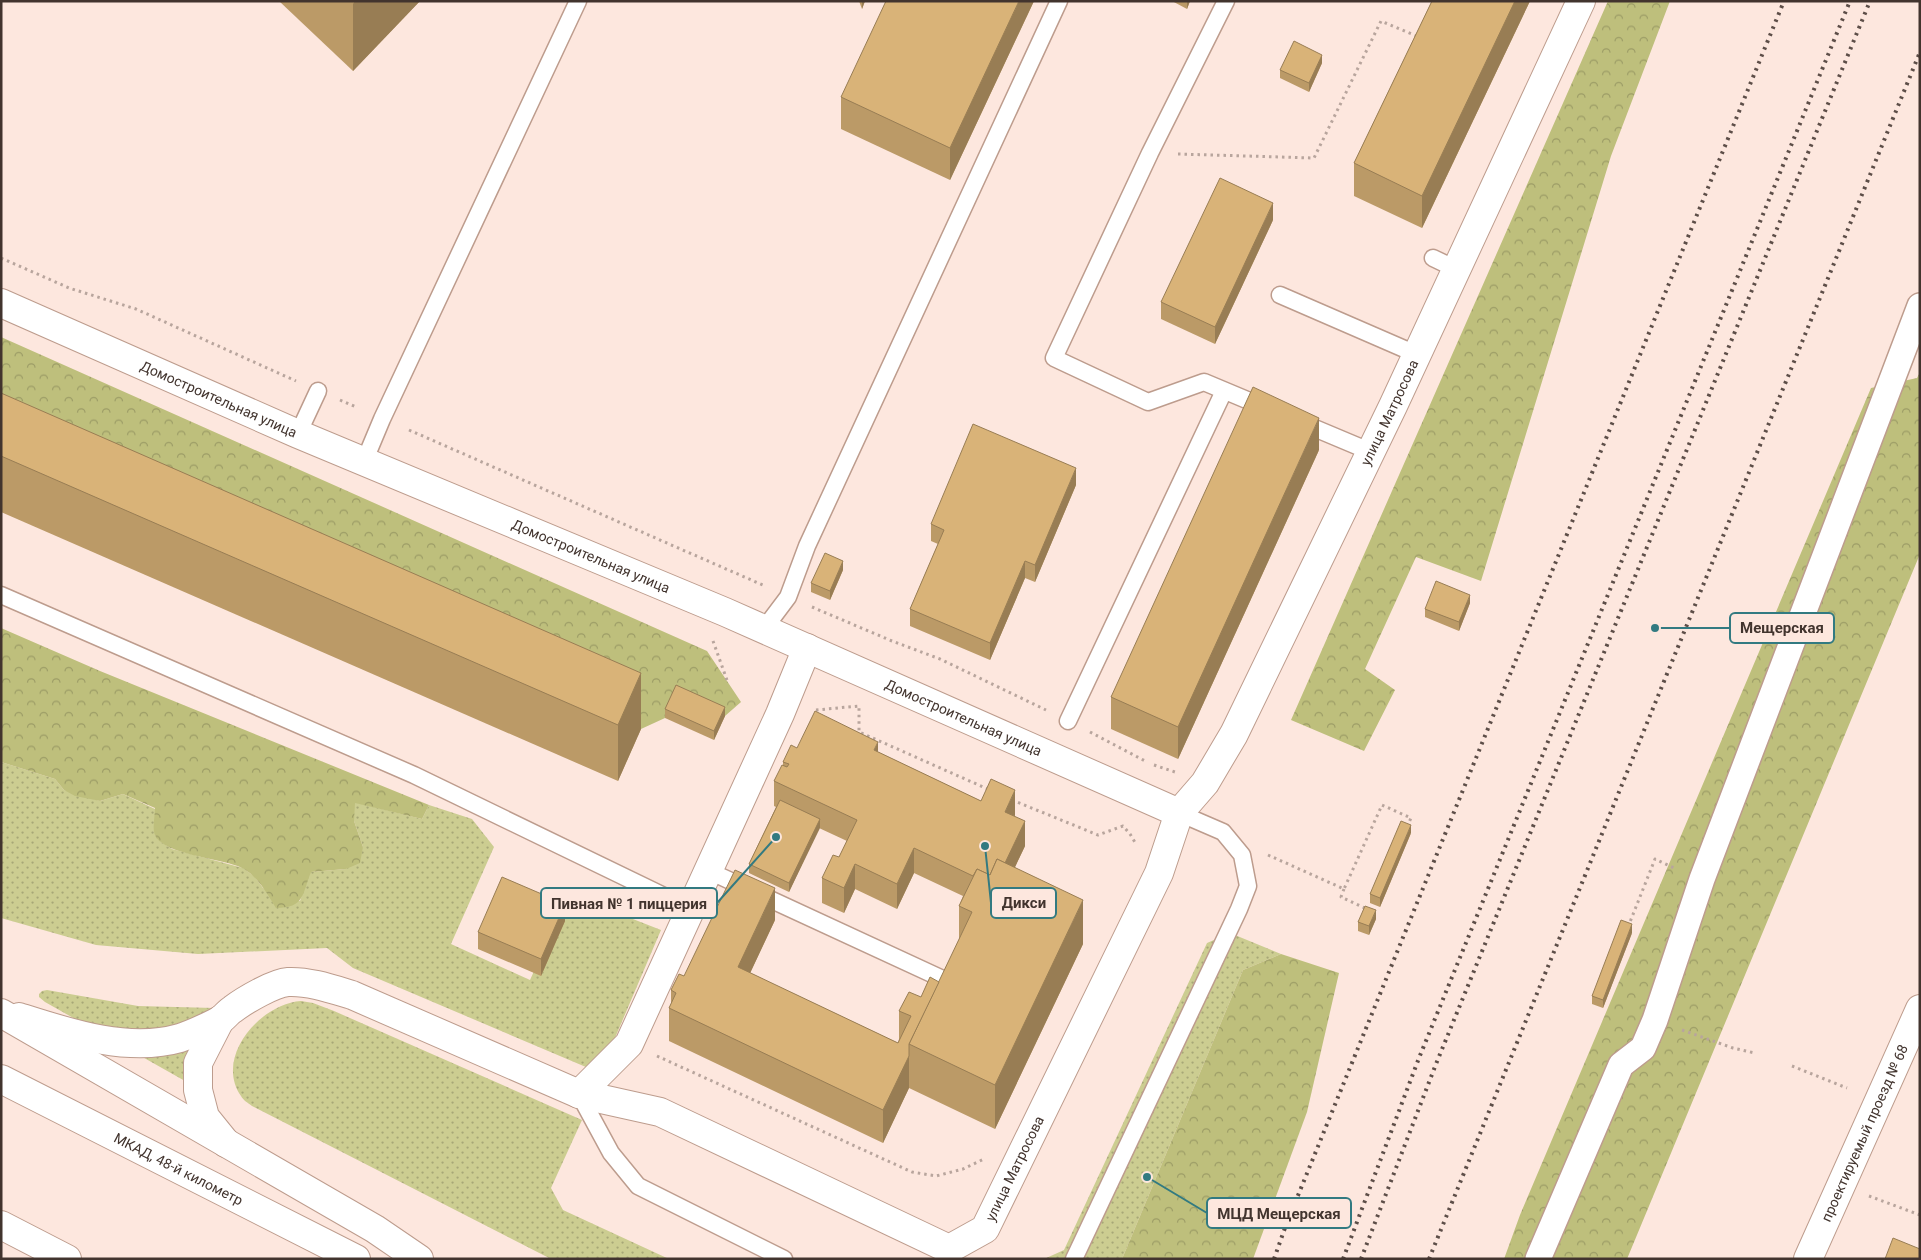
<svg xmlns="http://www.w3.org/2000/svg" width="1921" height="1260" viewBox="0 0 1921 1260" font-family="Roboto,sans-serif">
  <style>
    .grass { fill: url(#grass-dots) }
    .forest { fill: url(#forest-crowns) }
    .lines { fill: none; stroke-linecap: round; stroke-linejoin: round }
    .service-casing { stroke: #bd9c8d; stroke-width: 19 }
    .pedestrian-casing { stroke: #bd9c8d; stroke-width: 28 }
    .minor-casing { stroke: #bd9c8d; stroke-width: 30 }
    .tertiary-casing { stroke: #bd9c8d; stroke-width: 30 }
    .primary-casing { stroke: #bd9c8d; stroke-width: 30 }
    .trunk-casing { stroke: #bd9c8d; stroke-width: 30 }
    .path { stroke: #b8a59d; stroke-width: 3; stroke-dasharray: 2.5 4; stroke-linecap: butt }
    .service { stroke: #fff; stroke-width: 16 }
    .pedestrian { stroke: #fff; stroke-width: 25 }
    .minor { stroke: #fff; stroke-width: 28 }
    .tertiary { stroke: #fff; stroke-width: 28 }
    .primary { stroke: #fff; stroke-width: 28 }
    .trunk { stroke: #fff; stroke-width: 28 }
    .rail { stroke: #5d4e48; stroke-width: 4; stroke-dasharray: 2.5 5; stroke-linecap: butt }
    .wall { fill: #bb9a67 }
    .shaded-wall { fill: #987d54 }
    .building { fill: #d9b378; stroke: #987d54 }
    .labels { text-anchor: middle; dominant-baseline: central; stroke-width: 4.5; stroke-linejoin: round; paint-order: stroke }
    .street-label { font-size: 14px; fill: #42342e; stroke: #fde7de }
    .leader { fill: none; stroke: #327a81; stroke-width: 2 }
    .callout-dot { fill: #327a81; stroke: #fde7de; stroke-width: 2 }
    .callout { fill: #fde7de; stroke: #327a81; stroke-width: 2 }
    .callout-label { font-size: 15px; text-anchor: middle; font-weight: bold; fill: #42342e }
  </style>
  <defs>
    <pattern id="grass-dots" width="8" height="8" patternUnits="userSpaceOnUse" patternTransform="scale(1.25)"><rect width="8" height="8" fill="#cccd91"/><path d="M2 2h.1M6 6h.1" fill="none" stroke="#a7a777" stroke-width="1.8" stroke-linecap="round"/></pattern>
    <pattern id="forest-crowns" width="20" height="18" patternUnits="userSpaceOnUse" patternTransform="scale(1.25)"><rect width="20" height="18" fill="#bebf7c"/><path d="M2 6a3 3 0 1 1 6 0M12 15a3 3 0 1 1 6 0" fill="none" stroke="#9c9c66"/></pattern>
  </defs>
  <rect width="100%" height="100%" fill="#fde7de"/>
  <g class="grass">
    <path d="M1,762L55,779L64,790L100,801L123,794L155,809V835L161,842L172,849L243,868L255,877L263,888L300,901L310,872L346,869L363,847L354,821V802L422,819L429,805L472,819L494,847L451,944L530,980L569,894L661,930L600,1073L353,968L327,948L198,954L96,945L1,918Z"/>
    <path d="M1230,933L1281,954L1243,970L1122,1259H1044L1064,1250L1207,943Z"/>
    <path d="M47,990L138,1006L214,1008L185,1081L45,1002L39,997V994L42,991Z"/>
    <path d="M301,1001L313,1003L334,1011L582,1120L551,1188L563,1210L669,1259H551L252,1106C248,1103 243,1100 241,1096C214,1057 260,1004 301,1001Z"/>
  </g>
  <g class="forest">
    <path d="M1608,1H1670L1611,156L1481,581L1416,557L1365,669L1395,690L1364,751L1291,720Z"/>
    <path d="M1,337L707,651L741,702L725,716L676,694L665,718L641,729L1,449Z"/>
    <path d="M1920,372V554L1627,1259H1504L1520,1215L1871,388L1917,378Z"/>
    <path d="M1,628L100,671L429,805L422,819L355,803L354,821L363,847L360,863L346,869L311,872C302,894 305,908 276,908C267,894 259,878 244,869C226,858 164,856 155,835C152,829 155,816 155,808L123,794L100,801L75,796L64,790L55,779L1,762Z"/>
    <path d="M1281,954L1339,973L1307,1112L1253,1259H1122L1243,970Z"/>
  </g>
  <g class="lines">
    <defs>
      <g id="service">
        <path d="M1226,1L1150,153L1054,358L1148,402L1204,382L1266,408"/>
        <path d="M1433,258L1456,269"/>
        <path d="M1280,295L1416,354"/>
        <path d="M1300,422L1369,451"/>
        <path d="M298,434L318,391"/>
        <path d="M364,462L382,419L578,1"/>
        <path d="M1,595L414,775L668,898L692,907"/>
        <path d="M764,629L788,597L807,546L1059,1"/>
        <path d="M1068,721L1224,391"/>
        <path d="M709,871L947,981"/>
        <path d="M579,1094L611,1153L638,1186L784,1259"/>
        <path d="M1074,1259L1239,909L1248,886L1242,855L1223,832L1179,813"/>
      </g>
      <path id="pedestrian" d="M1538,1259L1621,1065L1643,1048L1655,1020L1702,879L1920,306"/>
      <g id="minor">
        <path id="s1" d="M1,303L298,434L725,612L1179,813"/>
        <path id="s2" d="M19,1017C69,1033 128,1053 180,1038C192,1034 207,1027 219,1021C224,1018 228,1012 233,1009C245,1000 274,983 288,982C309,981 332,989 352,995L579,1094L660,1112L949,1249L985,1229L1159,873L1179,813L1205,783L1234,734L1393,406L1581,1"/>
        <path d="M220,1020L198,1063V1090L205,1117L226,1143"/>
        <path d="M579,1094L629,1044L780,714L807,648"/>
      </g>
      <g id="tertiary">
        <path id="s3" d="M1808,1259L1920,1009"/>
      </g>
      <path id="primary" d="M1,1013L375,1229L419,1259"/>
      <g id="trunk">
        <path id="s4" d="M1,1079L356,1259"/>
        <path d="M1,1225L67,1259"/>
      </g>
    </defs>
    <use href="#service" class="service-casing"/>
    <use href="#pedestrian" class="pedestrian-casing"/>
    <use href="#minor" class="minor-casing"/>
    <use href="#tertiary" class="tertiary-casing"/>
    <use href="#primary" class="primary-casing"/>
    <use href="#trunk" class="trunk-casing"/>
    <g class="path">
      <path d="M1178,154L1314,158L1381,21L1419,37"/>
      <path d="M1,258L69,288L136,309L296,381"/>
      <path d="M340,400L356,407"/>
      <path d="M409,430L765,586"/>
      <path d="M812,607L892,641L940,659L1046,710"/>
      <path d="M713,641L728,683"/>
      <path d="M816,710L859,706V732L990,790"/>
      <path d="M1090,732L1147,762"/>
      <path d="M1154,765L1175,772"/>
      <path d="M1012,800L1098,835L1123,826L1130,834L1136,844"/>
      <path d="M1268,855L1344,889L1382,805L1411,818L1407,827"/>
      <path d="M1344,889L1341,897L1367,909"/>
      <path d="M1628,927L1655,859L1674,868"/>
      <path d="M1682,1030L1733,1048L1755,1053"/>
      <path d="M657,1056L912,1172L936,1176L963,1169L984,1159"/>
      <path d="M1792,1066L1847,1088"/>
      <path d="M1869,1196L1920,1215"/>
    </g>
    <use href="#service" class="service"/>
    <use href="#pedestrian" class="pedestrian"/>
    <use href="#minor" class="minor"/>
    <use href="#tertiary" class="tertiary"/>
    <use href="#primary" class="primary"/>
    <use href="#trunk" class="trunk"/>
    <g class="rail">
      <path d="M1274,1259L1286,1225L1784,1"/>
      <path d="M1343,1259L1419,1058L1850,1"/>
      <path d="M1361,1259L1436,1064L1870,1"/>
      <path d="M1429,1259L1920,52"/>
    </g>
  </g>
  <g class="wall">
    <path d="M279,1H420L353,71Z"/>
    <path d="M859,1H865L862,9Z"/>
    <path d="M1034,1L950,180L841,129V97Z"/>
    <path d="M1172,1H1190L1187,9Z"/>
    <path d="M1432,1H1530L1422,228L1354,196V163Z"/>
    <path d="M1322,63L1309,92L1280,78V70Z"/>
    <path d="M1273,220L1215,344L1161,319V302Z"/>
    <path d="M1,393L641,729L618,781L1,512Z"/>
    <path d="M1319,450L1178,759L1111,729V697Z"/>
    <path d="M1076,485L1035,582L1025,578L990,660L910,626V609L938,544L931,541V524Z"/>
    <path d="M843,570L830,600L811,592V583Z"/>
    <path d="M1470,603L1459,631L1425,617V609Z"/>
    <path d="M665,709L725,716L714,740L665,718Z"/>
    <path d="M797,748L878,752L981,801L1015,815V817L1025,846L1015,867L1083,944L995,1129L909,1088L883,1143L669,1041V1008L671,1004V990L684,976L775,920L750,973L898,1043L899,1039V1011L921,997L939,982L959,940V906L963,896L914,873L897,909L855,889L844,913L822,903V878L839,857L847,841L819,828L789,892L749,873V864L776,807L774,806V781L783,765V762Z"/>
    <path d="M1411,833L1380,907L1370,903V894Z"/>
    <path d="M1376,919L1369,935L1358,931V922Z"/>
    <path d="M565,921L541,976L478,949V932Z"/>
    <path d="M1632,933L1603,1008L1592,1004V996Z"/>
  </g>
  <g class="shaded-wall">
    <path d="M355,1H420L353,71V4Z"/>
    <path d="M862,1H865L862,9Z"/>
    <path d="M1019,1H1034L950,180V148Z"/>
    <path d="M1187,1H1190L1187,9Z"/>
    <path d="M1515,1H1530L1422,228V196Z"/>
    <path d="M1322,55V63L1309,92V83Z"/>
    <path d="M1273,203V220L1215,344V327Z"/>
    <path d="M1319,418V450L1178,759V727Z"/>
    <path d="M1076,468V485L1035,582V565Z"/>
    <path d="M843,561V570L830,600V591Z"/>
    <path d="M1025,561V578L990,660V643Z"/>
    <path d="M1470,595V603L1459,631V622Z"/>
    <path d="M641,673V729L618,781V725Z"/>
    <path d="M725,707V716L714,740V731Z"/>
    <path d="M878,742V767L874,750Z"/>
    <path d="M1015,790V815L1005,837V812Z"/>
    <path d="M820,819V828L789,892V883Z"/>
    <path d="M1025,821V846L994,911V886Z"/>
    <path d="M1411,825V833L1380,907V898Z"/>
    <path d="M914,848V873L897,909V884Z"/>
    <path d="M855,864V889L844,913V888Z"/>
    <path d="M775,888V920L738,999V967Z"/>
    <path d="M1083,900V944L995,1129V1085Z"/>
    <path d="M565,904V921L541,976V959Z"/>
    <path d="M1376,910V919L1369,935V926Z"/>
    <path d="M1632,924V933L1603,1008V1000Z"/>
    <path d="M909,1056V1088L883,1143V1110Z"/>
  </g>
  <g class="building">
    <path d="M886,1H1019L950,148L841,97Z"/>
    <path d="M1432,1H1515L1422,196L1354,163Z"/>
    <path d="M1294,41L1322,55L1309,83L1280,70Z"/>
    <path d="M1220,178L1273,203L1215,327L1161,302Z"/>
    <path d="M1253,387L1319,418L1178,727L1111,697Z"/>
    <path d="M1,393L641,673L618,725L1,456Z"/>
    <path d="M973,424L1076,468L1035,565L1025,561L990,643L910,609L944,530L931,524Z"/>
    <path d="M825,553L843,561L830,591L811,583Z"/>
    <path d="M1436,581L1470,595L1459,622L1425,609Z"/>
    <path d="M676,685L725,707L714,731L665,709Z"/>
    <path d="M815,711L878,742L874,750L981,801L991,779L1015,790L1005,812L1025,821L1005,863L997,859L990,875L977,869L973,876L914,848L897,884L855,864L844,888L822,878L833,855L839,857L857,820L774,781L782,765L787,767L789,764L783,762L791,745L797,748Z"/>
    <path d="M780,800L820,819L789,883L749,864Z"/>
    <path d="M1401,821L1411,825L1380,898L1370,894Z"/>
    <path d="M997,859L1083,900L995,1085L909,1044L972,912L959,906L977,869L990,875Z"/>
    <path d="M735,870L775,888L738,967L898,1043L911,1016L899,1011L909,992L921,997L930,977L939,982L909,1044V1056L883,1110L669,1008L676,993L671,990L679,974L684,976Z"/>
    <path d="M502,877L565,904L541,959L478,932Z"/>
    <path d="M1365,906L1376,910L1369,926L1358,922Z"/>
    <path d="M1621,920L1632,924L1603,1000L1592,996Z"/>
    <path d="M1893,1238L1920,1249V1259H1885Z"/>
  </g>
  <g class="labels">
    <g class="street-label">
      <text stroke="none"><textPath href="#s1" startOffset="238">Домостроительная улица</textPath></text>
      <text stroke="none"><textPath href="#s2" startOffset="1958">улица Матросова</textPath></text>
      <text stroke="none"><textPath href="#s1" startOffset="642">Домостроительная улица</textPath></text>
      <text stroke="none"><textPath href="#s1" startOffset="1048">Домостроительная улица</textPath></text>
      <text stroke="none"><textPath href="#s3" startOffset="138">проектируемый проезд № 68</textPath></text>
      <text stroke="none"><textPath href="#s2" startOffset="1112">улица Матросова</textPath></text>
      <text stroke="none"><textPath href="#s4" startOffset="199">МКАД, 48-й километр</textPath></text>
    </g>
  </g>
  <path class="leader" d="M1655 628L1730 628M985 846L991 903M776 837L717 903M1147 1177L1207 1213"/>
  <g class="callout-dot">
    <circle cx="1655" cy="628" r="5"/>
    <circle cx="985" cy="846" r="5"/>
    <circle cx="776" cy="837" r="5"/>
    <circle cx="1147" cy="1177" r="5"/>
  </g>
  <g class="callout">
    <rect x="1730" y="613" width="104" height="30" rx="5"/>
    <rect x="991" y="888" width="65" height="30" rx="5"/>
    <rect x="541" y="888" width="176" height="30" rx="5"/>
    <rect x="1207" y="1198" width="144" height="30" rx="5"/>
  </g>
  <g class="callout-label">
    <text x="1782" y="633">Мещерская</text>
    <text x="1024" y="908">Дикси</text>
    <text x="629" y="909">Пивная № 1 пиццерия</text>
    <text x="1279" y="1219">МЦД Мещерская</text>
  </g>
  <rect width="1921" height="1260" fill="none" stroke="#42342e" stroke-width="5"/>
</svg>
